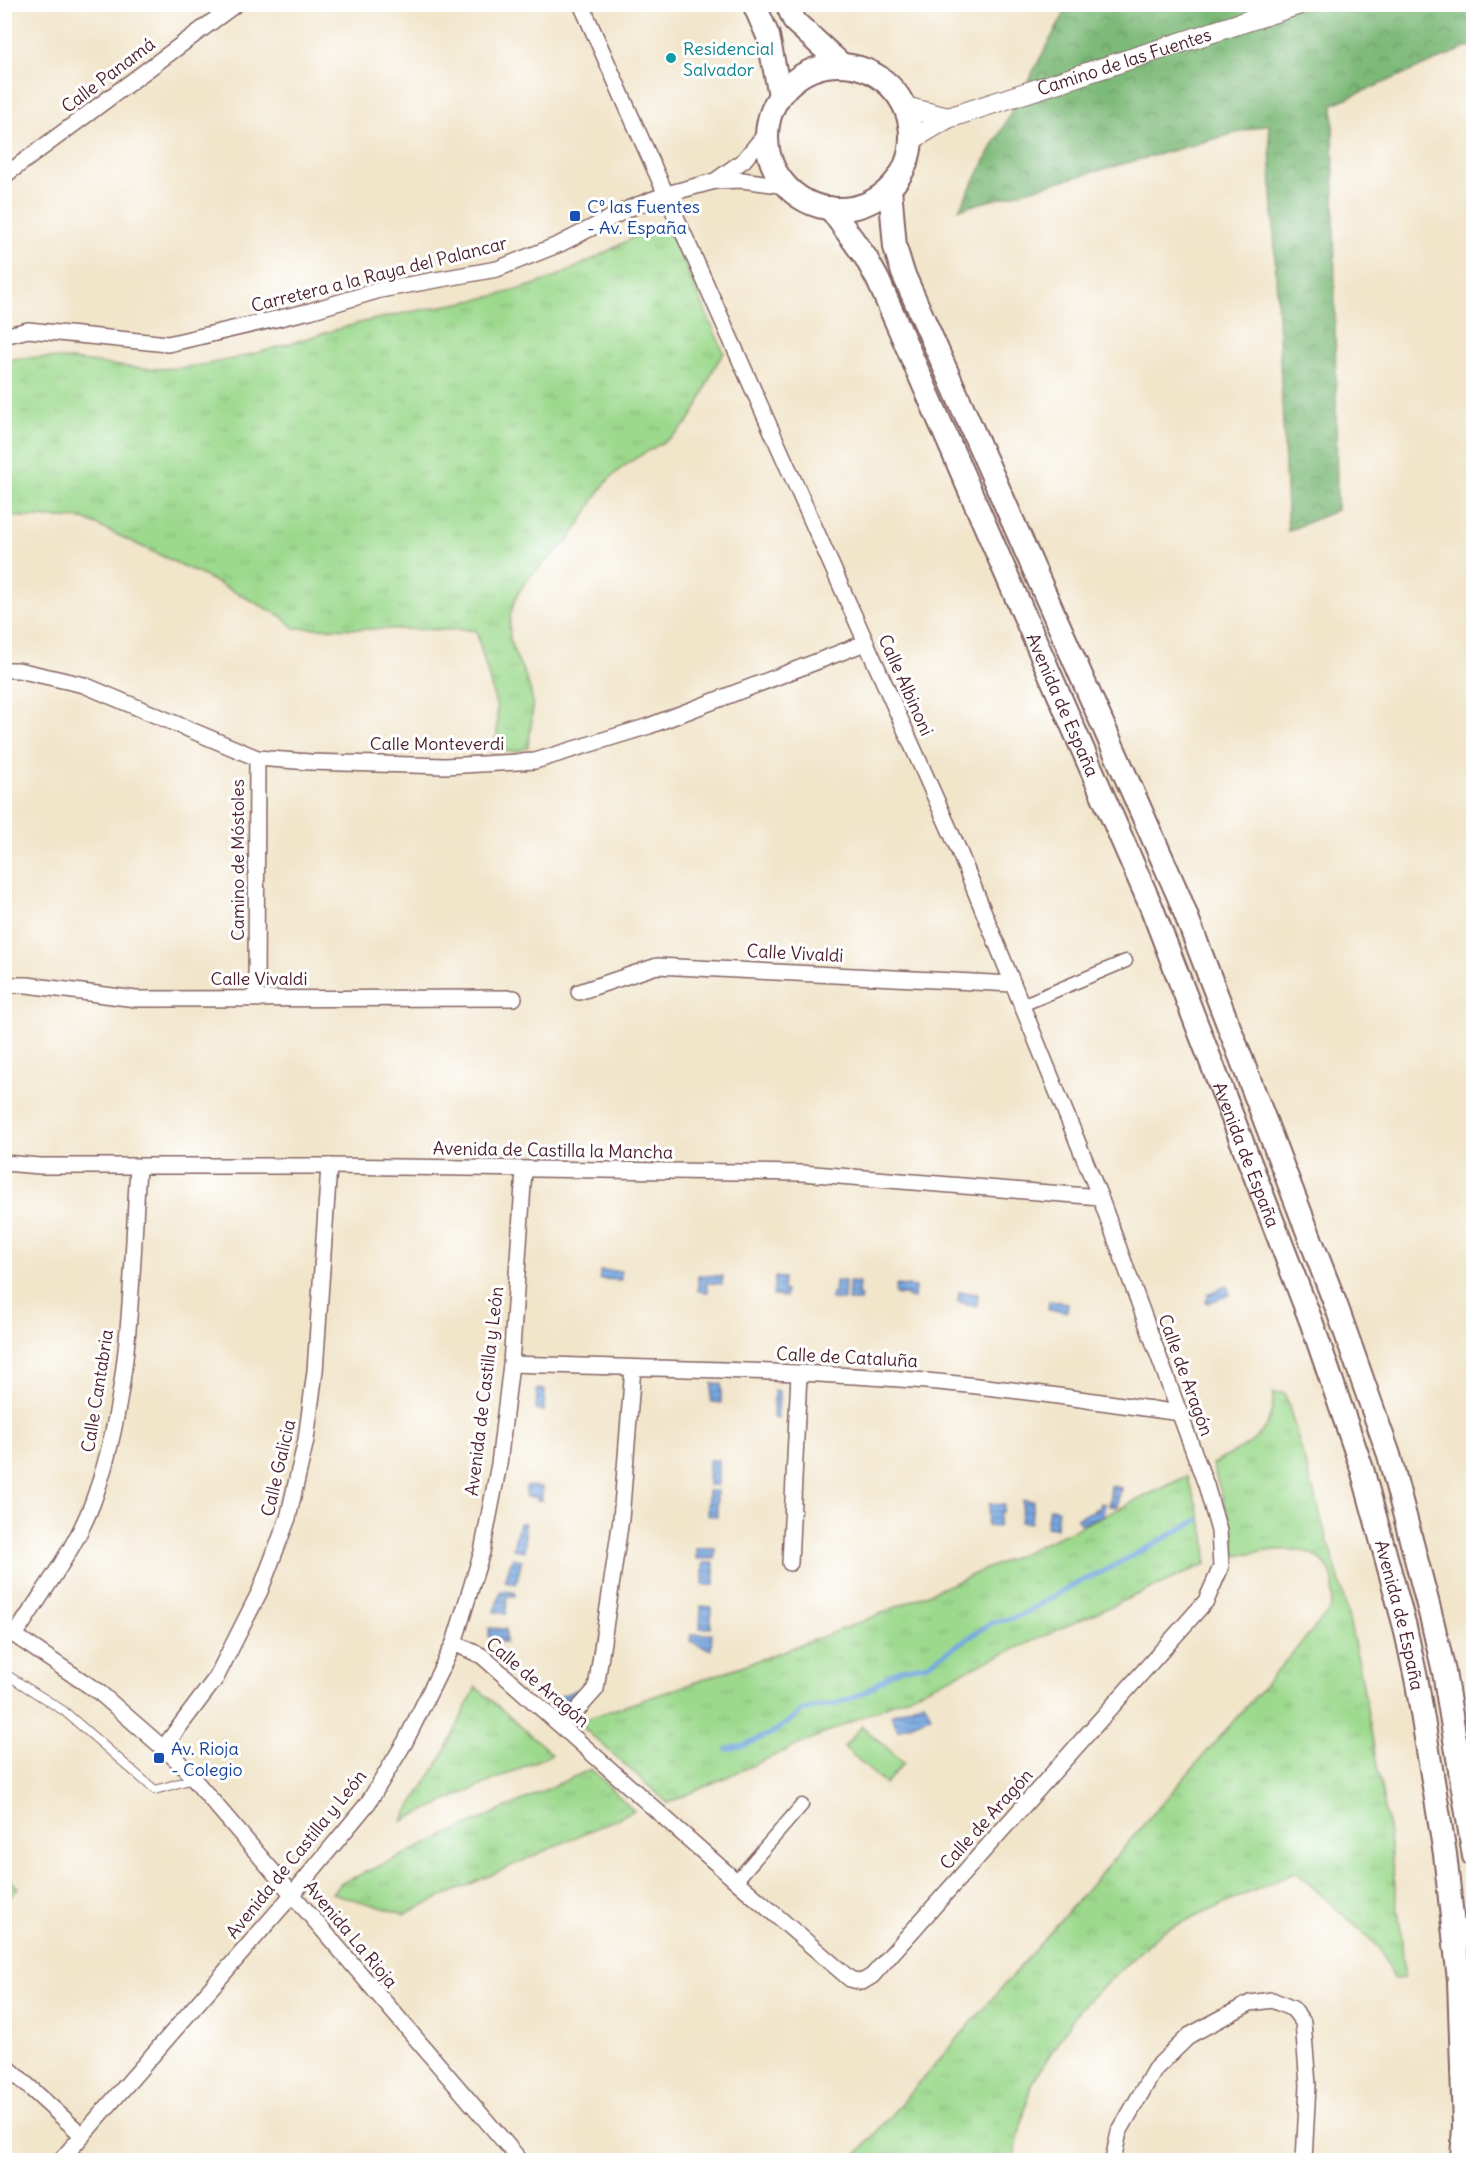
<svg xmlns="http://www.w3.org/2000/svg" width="1478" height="2165" viewBox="0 0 1478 2165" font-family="Delius,sans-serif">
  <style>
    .grass { fill: url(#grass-tufts); stroke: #737c5c; stroke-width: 1.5 }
    .forest { fill: url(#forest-crowns); stroke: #646c52; stroke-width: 1.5 }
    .pitch { fill: #9cd98d; stroke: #737c5c; stroke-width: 1.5 }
    .water { fill: url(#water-rules); stroke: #606386; stroke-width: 1.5 }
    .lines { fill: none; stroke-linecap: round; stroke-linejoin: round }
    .stream { stroke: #76a7e1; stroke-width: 5 }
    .service-casing { stroke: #846463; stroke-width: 10 }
    .pedestrian-casing { stroke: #846463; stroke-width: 15 }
    .minor-casing { stroke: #846463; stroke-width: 18 }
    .tertiary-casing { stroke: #846463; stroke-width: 22 }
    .secondary-casing { stroke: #846463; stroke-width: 26 }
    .service { stroke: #fff; stroke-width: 8 }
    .pedestrian { stroke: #fff; stroke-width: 12 }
    .minor { stroke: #fff; stroke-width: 15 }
    .tertiary { stroke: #fff; stroke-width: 20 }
    .secondary { stroke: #fff; stroke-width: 22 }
    .culture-dot { fill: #0f9aa8; stroke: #fff; stroke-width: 2 }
    .transit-dot { fill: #1a4fb4; stroke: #fff; stroke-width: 2 }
    .labels { text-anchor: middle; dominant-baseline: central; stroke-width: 6; stroke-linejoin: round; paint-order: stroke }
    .culture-label { font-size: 18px; fill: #0d838f; stroke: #fff; text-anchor: start }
    .street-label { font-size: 18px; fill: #4a1f2b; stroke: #fff }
    .transit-label { font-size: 18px; fill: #164399; stroke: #fff; text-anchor: start }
  </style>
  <defs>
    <pattern id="grass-tufts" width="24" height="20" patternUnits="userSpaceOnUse" patternTransform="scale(1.5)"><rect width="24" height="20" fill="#9cd98d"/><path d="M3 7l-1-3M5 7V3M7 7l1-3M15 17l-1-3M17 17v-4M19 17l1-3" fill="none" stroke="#88ba7a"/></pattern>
    <pattern id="forest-crowns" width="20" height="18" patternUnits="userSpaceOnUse" patternTransform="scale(1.5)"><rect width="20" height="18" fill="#7db978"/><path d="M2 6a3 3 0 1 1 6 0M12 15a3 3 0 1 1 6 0" fill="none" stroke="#689663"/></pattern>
    <pattern id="water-rules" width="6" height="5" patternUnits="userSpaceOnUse" patternTransform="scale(1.5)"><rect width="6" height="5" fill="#76a7e1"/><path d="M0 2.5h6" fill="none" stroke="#6387b7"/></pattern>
  </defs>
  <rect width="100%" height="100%" fill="#fff"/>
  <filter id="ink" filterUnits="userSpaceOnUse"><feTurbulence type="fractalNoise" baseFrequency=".0167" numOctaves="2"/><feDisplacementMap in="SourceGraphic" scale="12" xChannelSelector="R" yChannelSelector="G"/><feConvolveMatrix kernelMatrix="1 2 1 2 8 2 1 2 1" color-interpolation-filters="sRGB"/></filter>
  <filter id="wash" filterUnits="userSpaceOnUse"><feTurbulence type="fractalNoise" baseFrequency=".008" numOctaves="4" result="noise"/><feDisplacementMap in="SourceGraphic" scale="24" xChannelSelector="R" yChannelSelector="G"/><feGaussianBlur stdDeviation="1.35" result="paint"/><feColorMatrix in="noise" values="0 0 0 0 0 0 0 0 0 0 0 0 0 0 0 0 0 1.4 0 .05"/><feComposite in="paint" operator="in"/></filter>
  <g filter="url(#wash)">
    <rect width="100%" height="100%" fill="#f1e5ca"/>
    <g class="grass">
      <path d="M656,227H662L671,233L724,353C706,374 704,405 685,425C666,445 638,453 618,471C595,489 588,516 570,538C547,566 515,577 510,620C506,654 525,664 531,693C535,710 530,730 528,747L517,751L491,752L497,734V708L476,630L294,628L281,616L202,575L84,519L5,516V360C61,350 119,373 176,368C238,363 297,340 356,324C415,308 476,304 533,285C577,271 615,245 656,227Z"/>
      <path d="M1273,1393H1285L1343,1594L1359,1664L1387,1821L1402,1942L1404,1978L1393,1979L1379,1947L1296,1872L1161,1932L1079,2009L1031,2084L1013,2160H852L1330,1610C1332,1601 1334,1591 1333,1582C1326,1536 1266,1551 1235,1556L1234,1534L1212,1464C1246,1446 1274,1437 1273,1393Z"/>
      <path d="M1187,1476C1196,1505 1209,1533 1206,1564L668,1803L577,1722C674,1690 772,1657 868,1619C976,1575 1083,1527 1187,1476Z"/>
      <path d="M476,1687L552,1754L402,1821L442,1757Z"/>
      <path d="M591,1769L634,1811L404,1914L332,1893L342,1883Z"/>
    </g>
    <path class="forest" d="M1069,5H1473V45L1333,104L1337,510L1288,531L1269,124L959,209Z"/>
    <g class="pitch">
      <path d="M862,1726L904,1763L885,1784L844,1747Z"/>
      <path d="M5,1875L18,1888L5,1903Z"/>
    </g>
    <g class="water">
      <path d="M600,1271H621V1280L600,1279Z"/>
      <path d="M698,1275L723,1276L722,1284L706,1283L708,1292L698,1291Z"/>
      <path d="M775,1277L784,1278L783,1290L786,1291V1297L773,1296Z"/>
      <path d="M835,1281H845L844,1300L831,1299L832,1293H834Z"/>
      <path d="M849,1282H859L858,1295L861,1296L860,1301H848Z"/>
      <path d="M896,1285L915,1287L914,1299L908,1298V1296L895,1294Z"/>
      <path d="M1227,1286L1230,1295L1207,1303L1206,1300L1209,1298L1207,1294Z"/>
      <path d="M959,1292L978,1294L977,1306L958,1302Z"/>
      <path d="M1049,1301L1068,1303L1067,1312L1048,1310Z"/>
      <path d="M712,1383L721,1384V1403L711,1402Z"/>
      <path d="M537,1389H545L544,1411L536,1410Z"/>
      <path d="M774,1390L779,1391L778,1418H773Z"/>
      <path d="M709,1460H718V1485H708Z"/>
      <path d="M526,1486L542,1487V1500H537V1497H526Z"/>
      <path d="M1111,1486L1122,1488V1491H1119L1117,1507L1109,1506Z"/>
      <path d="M708,1491H717V1516L707,1515Z"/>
      <path d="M1023,1500L1033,1501L1031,1523L1020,1522Z"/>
      <path d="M1100,1503L1105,1504L1103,1515L1081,1525L1077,1518L1100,1507Z"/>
      <path d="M989,1504L1004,1505L1003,1512H1000L998,1527L987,1526Z"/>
      <path d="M1049,1508L1058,1509L1056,1528L1046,1527Z"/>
      <path d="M519,1523H525V1551L513,1549Z"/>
      <rect x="696" y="1548" width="19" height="11"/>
      <path d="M512,1558L522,1560L516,1584L505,1581Z"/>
      <rect x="703" y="1563" width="11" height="22"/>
      <path d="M501,1591L515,1592V1596H507L506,1614L494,1612Z"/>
      <path d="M701,1606L711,1607V1628H700Z"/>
      <path d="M489,1628L506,1629V1642H501V1638H489Z"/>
      <path d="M691,1634H712L711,1650L690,1641Z"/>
      <path d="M577,1690L580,1694L566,1710L553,1699Z"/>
      <path d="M924,1701L931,1716L898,1730L891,1715Z"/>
    </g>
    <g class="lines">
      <path class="stream" d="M727,1749L745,1745L772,1733L794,1718L802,1710L837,1704L864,1693L889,1675L901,1669L928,1664L993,1622L1010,1619L1021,1615L1077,1583L1102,1572L1198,1520"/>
    </g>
  </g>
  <g filter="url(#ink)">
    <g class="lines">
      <defs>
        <path id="service" d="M4,1673L64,1711L155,1790L193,1779"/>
        <g id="pedestrian">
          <path d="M1022,1005L1126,961"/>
          <path d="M736,1881L802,1805"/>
        </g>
        <g id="minor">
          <path d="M4,176L236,4"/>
          <path d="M715,181L744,160L767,132"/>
          <path d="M4,336L28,330L168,344L310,311L380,290L497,269L560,244L630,208L667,194L715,181L742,180L786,186"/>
          <path d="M4,670H18L84,685L257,758L310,762L445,766L535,761L649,726L865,643"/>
          <path d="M4,985H27L136,999L514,998"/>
          <path d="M579,992L657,966L1013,984"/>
          <path d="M256,997L257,758"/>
          <path d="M4,1163L40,1166H329L802,1173L1100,1197"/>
          <path d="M511,1364C645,1368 780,1370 914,1380C1003,1387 1092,1401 1180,1413"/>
          <path d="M790,1563L799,1374"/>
          <path d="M4,1628L100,1693L179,1762L520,2160"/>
          <path d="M16,1634C44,1589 78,1546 95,1496C132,1391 131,1277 138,1167"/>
          <path d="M454,1643L482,1656L736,1881L850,1979L862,1982L872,1976L1206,1601L1221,1567L1219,1531L1206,1485L1100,1197L956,844L581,4"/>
          <path d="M571,1717L596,1689L621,1519L633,1368"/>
          <path d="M164,1747L216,1678L260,1591L288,1518L306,1440L315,1371L329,1166"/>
          <path d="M4,2064L82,2135"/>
          <path d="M61,2160L292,1895L368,1803L405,1742L454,1643L482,1552L499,1464L511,1364L524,1170"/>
          <path d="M1113,2160L1119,2132L1155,2069L1190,2035L1250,2003L1272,2000L1293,2009L1303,2022L1308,2085L1304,2160"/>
        </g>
        <g id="tertiary">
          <path d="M905,107L948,118"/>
          <path id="s1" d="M911,140L948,118L1300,4"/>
        </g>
        <g id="secondary">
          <path d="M754,4L768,36L780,95"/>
          <path d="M787,4L795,22L841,64"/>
          <circle cx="839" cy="137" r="72"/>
          <path d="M890,188L895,247L903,273L1179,897L1337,1308L1389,1455L1432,1620L1444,1672L1474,1856"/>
          <path id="s2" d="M830,208L866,258L878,280L1151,906L1311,1321L1362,1469L1405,1627L1417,1683L1445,1854L1459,1980L1464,2126L1462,2160"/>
        </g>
      </defs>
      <use href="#service" class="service-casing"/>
      <use href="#pedestrian" class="pedestrian-casing"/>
      <use href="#minor" class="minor-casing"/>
      <use href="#tertiary" class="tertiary-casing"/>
      <use href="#secondary" class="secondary-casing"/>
      <use href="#service" class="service"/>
      <use href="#pedestrian" class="pedestrian"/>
      <use href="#minor" class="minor"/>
      <use href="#tertiary" class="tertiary"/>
      <use href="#secondary" class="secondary"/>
    </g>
  </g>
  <circle class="culture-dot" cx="671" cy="58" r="6"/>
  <g class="transit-dot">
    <rect x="569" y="210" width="12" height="12" rx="3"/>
    <rect x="153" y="1752" width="12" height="12" rx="3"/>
  </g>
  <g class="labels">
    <g class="culture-label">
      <text x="683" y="48">Residencial<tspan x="683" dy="21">Salvador</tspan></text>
    </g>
    <g class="street-label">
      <text stroke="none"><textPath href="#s1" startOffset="228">Camino de las Fuentes</textPath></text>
      <text transform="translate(108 75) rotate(-37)">Calle Panamá</text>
      <text transform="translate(379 274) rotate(-14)">Carretera a la Raya del Palancar</text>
      <text transform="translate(906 685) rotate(66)">Calle Albinoni</text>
      <text stroke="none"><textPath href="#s2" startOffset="550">Avenida de España</textPath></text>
      <text x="437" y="743">Calle Monteverdi</text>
      <text transform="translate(237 860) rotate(-90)">Camino de Móstoles</text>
      <text transform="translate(795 953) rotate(3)">Calle Vivaldi</text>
      <text x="259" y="978">Calle Vivaldi</text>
      <text transform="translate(553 1150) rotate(1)">Avenida de Castilla la Mancha</text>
      <text stroke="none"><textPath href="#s2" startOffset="1036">Avenida de España</textPath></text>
      <text transform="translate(847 1357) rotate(3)">Calle de Cataluña</text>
      <text transform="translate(1186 1375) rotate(70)">Calle de Aragón</text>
      <text transform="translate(97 1391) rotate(-81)">Calle Cantabria</text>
      <text transform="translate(484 1391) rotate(-83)">Avenida de Castilla y León</text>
      <text transform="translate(278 1468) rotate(-77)">Calle Galicia</text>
      <text stroke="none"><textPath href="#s2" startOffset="1522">Avenida de España</textPath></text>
      <text transform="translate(538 1682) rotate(40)">Calle de Aragón</text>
      <text transform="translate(986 1819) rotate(-48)">Calle de Aragón</text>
      <text transform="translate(296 1854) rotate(-51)">Avenida de Castilla y León</text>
      <text transform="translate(351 1934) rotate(50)">Avenida La Rioja</text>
    </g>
    <g class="transit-label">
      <text x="587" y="206">Cº las Fuentes<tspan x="587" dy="21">- Av. España</tspan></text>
      <text x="171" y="1748">Av. Rioja<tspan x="171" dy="21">- Colegio</tspan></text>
    </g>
  </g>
  <rect width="1478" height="2165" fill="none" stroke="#fff" stroke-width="24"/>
</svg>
